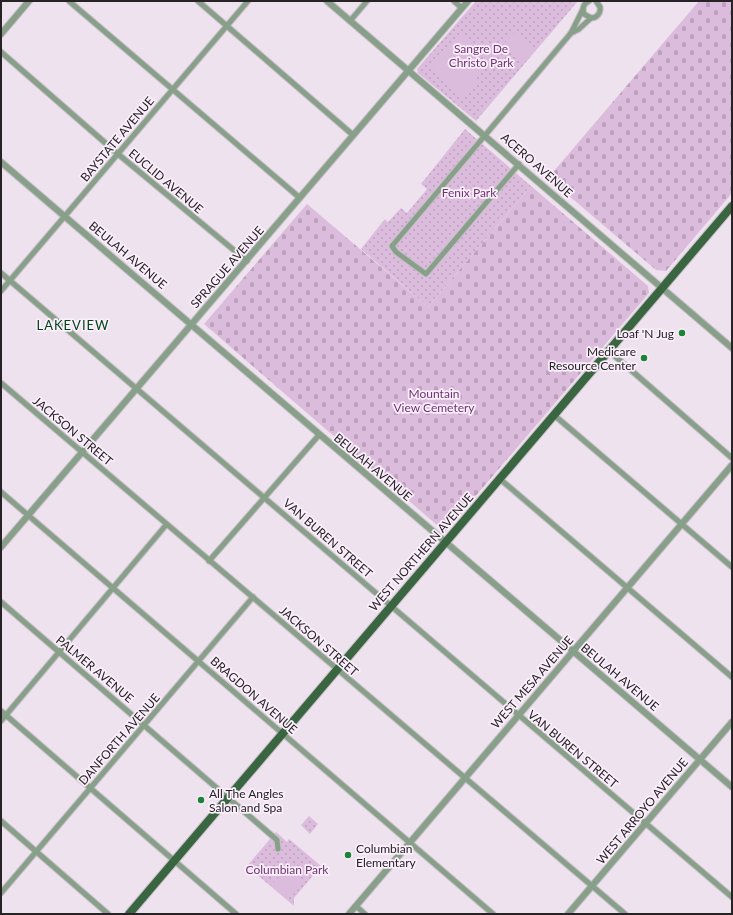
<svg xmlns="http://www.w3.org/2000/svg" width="733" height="915" viewBox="0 0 733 915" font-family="Lato,sans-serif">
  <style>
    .grass { fill: url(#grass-dots) }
    .cemetery { fill: url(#cemetery-stones) }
    .garden { fill: #dcbcdc }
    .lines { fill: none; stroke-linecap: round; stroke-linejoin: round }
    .minor-casing { stroke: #c9bfc9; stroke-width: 7 }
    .tertiary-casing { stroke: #c9bfc9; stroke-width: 8 }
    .primary-casing { stroke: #c9bfc9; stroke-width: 10 }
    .minor { stroke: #88a08a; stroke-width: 5 }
    .tertiary { stroke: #88a08a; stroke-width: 6 }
    .primary { stroke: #396540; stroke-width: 8 }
    .poi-dot { fill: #1a8338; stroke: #faeffa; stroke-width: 1.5 }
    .labels { text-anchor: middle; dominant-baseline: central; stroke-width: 3.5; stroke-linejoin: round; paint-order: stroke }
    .park-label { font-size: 12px; fill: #703372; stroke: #faeffa }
    .street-label { font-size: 12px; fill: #262226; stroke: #faeffa }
    .poi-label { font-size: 12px; fill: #262226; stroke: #faeffa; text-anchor: end }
    .neighbourhood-label { font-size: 13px; letter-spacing: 1px; fill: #004516; stroke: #faeffa }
  </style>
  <defs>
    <pattern id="grass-dots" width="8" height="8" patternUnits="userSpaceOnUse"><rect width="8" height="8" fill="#dcbcdc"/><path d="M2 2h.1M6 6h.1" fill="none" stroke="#bda1bd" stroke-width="1.8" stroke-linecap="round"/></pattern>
    <pattern id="cemetery-stones" width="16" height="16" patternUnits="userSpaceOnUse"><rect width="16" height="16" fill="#dcbcdc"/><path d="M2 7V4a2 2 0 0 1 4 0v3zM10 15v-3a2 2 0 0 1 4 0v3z" fill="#bda1bd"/></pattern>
  </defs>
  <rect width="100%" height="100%" fill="#ede2ed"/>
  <g class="grass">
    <path d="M476,1H578L476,121L418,73L417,69Z"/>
    <path d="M465,129L531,186L428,307L361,249L385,219L388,222L401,208L407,213L427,189L421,184Z"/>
    <path d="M309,816L318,824L310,834L301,825Z"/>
    <path d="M276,832L287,842L289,839L321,866L294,898V906L247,866Z"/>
  </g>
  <g class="cemetery">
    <path d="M699,1H732V193L666,271L656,270L548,178Z"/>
    <path d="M531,186L648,286L649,293L445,532L204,324L307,204L428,307Z"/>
  </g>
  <g class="garden">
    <path d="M516,31L534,47L522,61L503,45Z"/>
    <path d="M461,34C484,54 485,75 464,98L434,72L433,66Z"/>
    <path d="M289,874L296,875L305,881L292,896H287L272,883L281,876Z"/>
  </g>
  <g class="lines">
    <defs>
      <g id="minor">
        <path d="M69,1L300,198"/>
        <path d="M198,1L353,135"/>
        <path d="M454,1L462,8"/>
        <path d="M589,1C583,4 582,8 584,14L591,18C597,18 601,13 600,7L596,1"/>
        <path d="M350,21L367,1"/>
        <path d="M571,33L579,29L591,18"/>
        <path d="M1,52L118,154L247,261"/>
        <path d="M519,164L426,274L396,252L392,246L571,33L583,9"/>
        <path d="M1,273L732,897"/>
        <path d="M1,291L248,1"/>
        <path d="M609,351L732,458"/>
        <path d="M1,383L625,914"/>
        <path d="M554,415L732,567"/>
        <path d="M500,479L732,677"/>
        <path d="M1,492L493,914"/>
        <path d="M209,561L319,435"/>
        <path d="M1,602L277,840L278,849"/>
        <path d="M1,711L236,914"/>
        <path d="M1,721L166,525"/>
        <path d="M1,821L108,914"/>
        <path d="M1,893L253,597"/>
        <path d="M356,906L365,914"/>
      </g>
      <g id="tertiary">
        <path d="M327,1L732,348"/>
        <path d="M1,34L29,1"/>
        <path d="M1,162L732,787"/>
        <path d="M1,547L468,1"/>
        <path d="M349,914L732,465"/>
        <path d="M568,914L732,722"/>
      </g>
      <path id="primary" d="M129,914L732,206"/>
    </defs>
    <use href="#minor" class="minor-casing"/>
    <use href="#tertiary" class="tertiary-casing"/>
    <use href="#primary" class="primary-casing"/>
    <use href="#minor" class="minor"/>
    <use href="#tertiary" class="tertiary"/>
    <use href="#primary" class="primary"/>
  </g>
  <g class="poi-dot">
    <circle cx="682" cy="333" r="4"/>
    <circle cx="644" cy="358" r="4"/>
    <circle cx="201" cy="800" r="4"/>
    <circle cx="348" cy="855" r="4"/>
  </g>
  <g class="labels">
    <g class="park-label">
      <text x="481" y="48">Sangre De<tspan x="481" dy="14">Christo Park</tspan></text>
      <text x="469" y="192">Fenix Park</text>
      <text x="434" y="393">Mountain<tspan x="434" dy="14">View Cemetery</tspan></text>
      <text x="287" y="869">Columbian Park</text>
    </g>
    <g class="street-label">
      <text transform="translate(117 139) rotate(-50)">BAYSTATE AVENUE</text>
      <text transform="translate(537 165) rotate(41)">ACERO AVENUE</text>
      <text transform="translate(166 181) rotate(40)">EUCLID AVENUE</text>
      <text transform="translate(128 255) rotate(40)">BEULAH AVENUE</text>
      <text transform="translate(227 267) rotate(-49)">SPRAGUE AVENUE</text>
      <text transform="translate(73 431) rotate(40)">JACKSON STREET</text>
      <text transform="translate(373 467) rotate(40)">BEULAH AVENUE</text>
      <text transform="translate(328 538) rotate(41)">VAN BUREN STREET</text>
      <text transform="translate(421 552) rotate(-49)">WEST NORTHERN AVENUE</text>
      <text transform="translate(319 641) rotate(41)">JACKSON STREET</text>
      <text transform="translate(95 669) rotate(40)">PALMER AVENUE</text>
      <text transform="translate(620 677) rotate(40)">BEULAH AVENUE</text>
      <text transform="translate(532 682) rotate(-49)">WEST MESA AVENUE</text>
      <text transform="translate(254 695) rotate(41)">BRAGDON AVENUE</text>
      <text transform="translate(119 739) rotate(-49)">DANFORTH AVENUE</text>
      <text transform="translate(573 749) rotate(40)">VAN BUREN STREET</text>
      <text transform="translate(642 811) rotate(-50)">WEST ARROYO AVENUE</text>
    </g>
    <g class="poi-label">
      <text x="674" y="333">Loaf 'N Jug</text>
      <text x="636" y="351">Medicare<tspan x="636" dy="14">Resource Center</tspan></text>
      <text x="209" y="793" text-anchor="start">All The Angles<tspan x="209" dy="14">Salon and Spa</tspan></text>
      <text x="356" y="848" text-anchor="start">Columbian<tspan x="356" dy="14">Elementary</tspan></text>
    </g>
    <g class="neighbourhood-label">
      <text x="73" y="325">LAKEVIEW</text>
    </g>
  </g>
  <rect width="733" height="915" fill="none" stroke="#262226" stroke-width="4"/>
</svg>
